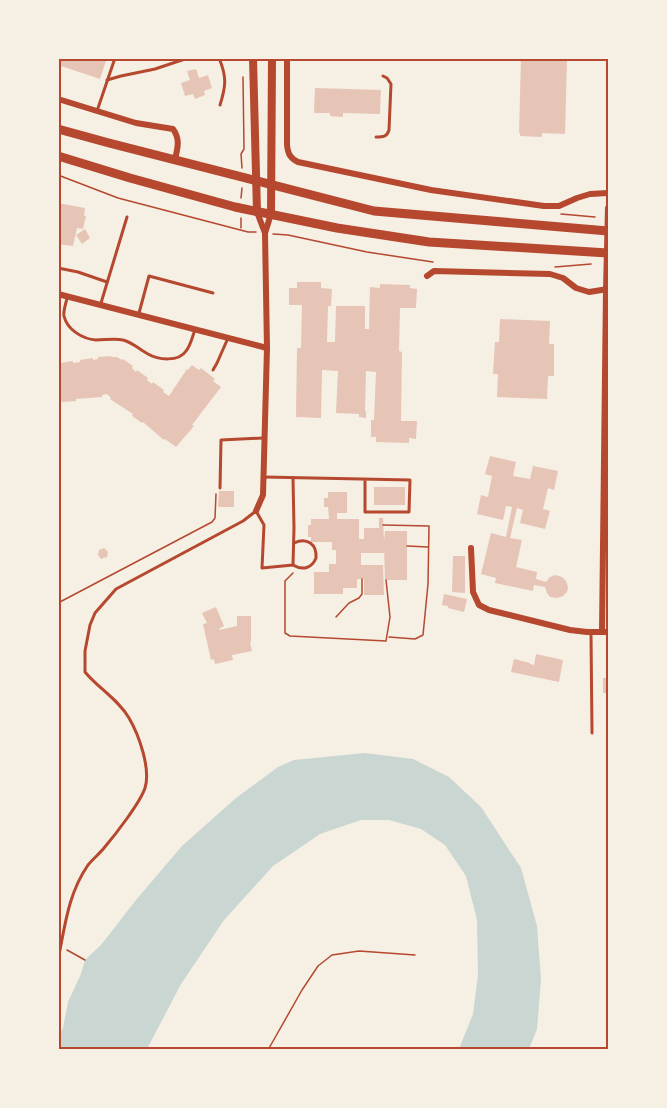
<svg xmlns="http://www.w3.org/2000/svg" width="667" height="1108" viewBox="0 0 667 1108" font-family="Rubik,sans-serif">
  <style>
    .water { fill: #c9d6d2 }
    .building { fill: #e6c5b7 }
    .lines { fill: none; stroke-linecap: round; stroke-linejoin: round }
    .path { stroke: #b5482f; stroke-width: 1.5 }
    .service { stroke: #b5482f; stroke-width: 3 }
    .minor { stroke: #b5482f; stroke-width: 6 }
    .secondary { stroke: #b5482f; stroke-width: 8 }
    .primary { stroke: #b5482f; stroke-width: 9 }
    .neatline { fill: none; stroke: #b5482f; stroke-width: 2 }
  </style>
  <rect width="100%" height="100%" fill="#f6efe4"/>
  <path class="water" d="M365,753L413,759L449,777L481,807L521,868L537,926L541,980L537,1029L529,1049H459L473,1014L478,975L477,920L466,876L445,845L421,829L389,820H361L320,834L273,866L224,920L181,984L147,1049H59L58,1038L63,1028L68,1002L81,974L85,960L101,945L136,900L182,846L236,798L278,767L294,760Z"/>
  <g class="building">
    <path d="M58,58H107L100,79L58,65Z"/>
    <path d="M521,58H567L565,134L542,133V137L520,136V133H519Z"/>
    <path d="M196,69L199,78L208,75L212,88L204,91L205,95L195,99L193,94L185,96L181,83L190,80L187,71Z"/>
    <path d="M315,88L381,90L380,114L343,113V117L330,116V113H314Z"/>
    <path d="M58,203L85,208L84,216H86L83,229L77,228L73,246L58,244Z"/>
    <path d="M85,229L90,238L82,244L76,235Z"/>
    <path d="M297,282H321V288L332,289L331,306H328L327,342H335L336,306H365V329H369L370,287L380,288V284L410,285V288L417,289L416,308H400L399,351L402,352L401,421H417L416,439L409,438V443L376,442V437H371V420H374L376,372L366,371L365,411H366V418L359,417V414L336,413L338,371L322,370L321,418L296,417L297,348H301L302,305H289V288H297Z"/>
    <path d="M500,319L550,321L549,344H554V376H548L547,399L497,397L498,374H493L495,342H499Z"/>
    <path d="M111,356L112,357H117L122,360L123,359L133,366L132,368L136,372L137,370L148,378L147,380L152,384L153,382L164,390L163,392L169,396L187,369L188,370L192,365L199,370L201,368L215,379L213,381L221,387L192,425L194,426L176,447L165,439L164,440L143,422L142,423L132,416L133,414L110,399L111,398L107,394L102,395V397L76,399V401L62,402V401H58V365H60V363L73,361V363L80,362V360L93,358V360L98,359V357Z"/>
    <path d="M490,456L516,462L513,476L530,479L533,466L558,471L554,490L548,488L543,509L550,511L545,529L520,523L523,510L517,508L510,538L522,540L516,567L537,572L536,579L546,582L550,577L555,575L562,577L566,581L568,587L567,592L563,596L557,598L550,597L547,593L545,587L534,585L533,591L495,583L496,578L481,574L491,533L506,537L512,507L506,506L503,520L477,514L481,495L488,497L492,476L485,474Z"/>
    <rect x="374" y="487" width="31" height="18"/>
    <path d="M219,491H234V507H218Z"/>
    <path d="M328,492H347V513H337V519H359V539H364V528H379V518H383L384,541L385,531H407V580H385L384,548V553H361V565H383L384,595H364V579H357V588H343V594H314V572H329V564H336V550H332V542H311V537H308V525H311V519H329L328,507H324V498H328Z"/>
    <path d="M104,548L108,552L107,557L101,559L98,555L99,550Z"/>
    <path d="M453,556H465V593L452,592Z"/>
    <path d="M444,594L467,599L464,612L448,608V606L442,605Z"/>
    <path d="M216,607L224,626L219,629V630L237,626V616H251V642H250L252,651L232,655L233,660L215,664L214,659L211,660L203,624L207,623L202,613Z"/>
    <path d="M536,654L563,660L559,682L511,672L514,659L530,663V664L534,665Z"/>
    <rect x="603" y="678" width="5" height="15"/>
  </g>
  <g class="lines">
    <g class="path">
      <path d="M242,168L241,154L244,149L243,77"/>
      <path d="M58,175L118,198L248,232H256"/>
      <path d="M241,198L242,188"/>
      <path d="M561,214L595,217"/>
      <path d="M241,228V218"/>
      <path d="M273,234L288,235L367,252L433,262"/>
      <path d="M555,267L591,264"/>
      <path d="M383,525L429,526L428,584L423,635L415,639L389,637"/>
      <path d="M407,546L428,547"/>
      <path d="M293,573L285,581V633L290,636L386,641L390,617L386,580"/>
      <path d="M58,603L212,522L215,518L216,494"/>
      <path d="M336,617L349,603L359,598L362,594V579"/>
      <path d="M67,950L85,960"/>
      <path d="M268,1050L302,990L318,966L332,955L359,951L415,955"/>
    </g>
    <g class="service">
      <path d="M219,58C227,77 226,86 220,105"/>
      <path d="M107,80L121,76L155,69L188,58"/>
      <path d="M97,111L115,58"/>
      <path d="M376,137C383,137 387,137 389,130L391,84L387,78L383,76"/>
      <path d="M58,268L78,272L107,282"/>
      <path d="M67,298C66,304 63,310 64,316C67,330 83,339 96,340C105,340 115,338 123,340C132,342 140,350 148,354C158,360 179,362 186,351C191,345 192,337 195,330"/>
      <path d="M101,303L127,217"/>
      <path d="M139,313L149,276L213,293"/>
      <path d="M213,370L217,363L228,338"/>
      <path d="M264,477L410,480L409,512H365V479"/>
      <path d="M220,488L221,440L263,438"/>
      <path d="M293,565C303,571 312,568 316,558C317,544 307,537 294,543"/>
      <path d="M591,634L592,733"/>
      <path d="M58,960C65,926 68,894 88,865C93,859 99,854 104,848C115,835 140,803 145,788C151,769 139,735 129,718C118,699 99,689 85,672V651L90,625L95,613L116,589L243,521L256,511L264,525L262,568L293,565L294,528L293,478"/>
    </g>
    <g class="minor">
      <path d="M287,58V145C288,154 290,158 298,162L431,190L544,206H559L577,198L590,194L608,193"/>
      <path d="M58,99L136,123L173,129C181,140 177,149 175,160"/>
      <path d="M265,233L271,214"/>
      <path d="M427,276L434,271L550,274L563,278L576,288L589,292L608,289"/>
      <path d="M58,294L267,348"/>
      <path d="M256,511L263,495L267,348L265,233L257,212"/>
      <path d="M471,548L473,592L479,605L489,610L570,630L587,632H608"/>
      <path d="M602,632L606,290L608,208"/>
    </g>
    <g class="secondary">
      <path d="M253,58L257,212"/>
      <path d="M271,214L272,58"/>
    </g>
    <g class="primary">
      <path d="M58,129L109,143L374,211L608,231"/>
      <path d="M58,156L130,178L235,207L337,228L429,242L608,253"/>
    </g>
  </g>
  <rect width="667" height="1108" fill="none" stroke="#f6efe4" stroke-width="120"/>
  <rect x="60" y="60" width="547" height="988" class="neatline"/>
</svg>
